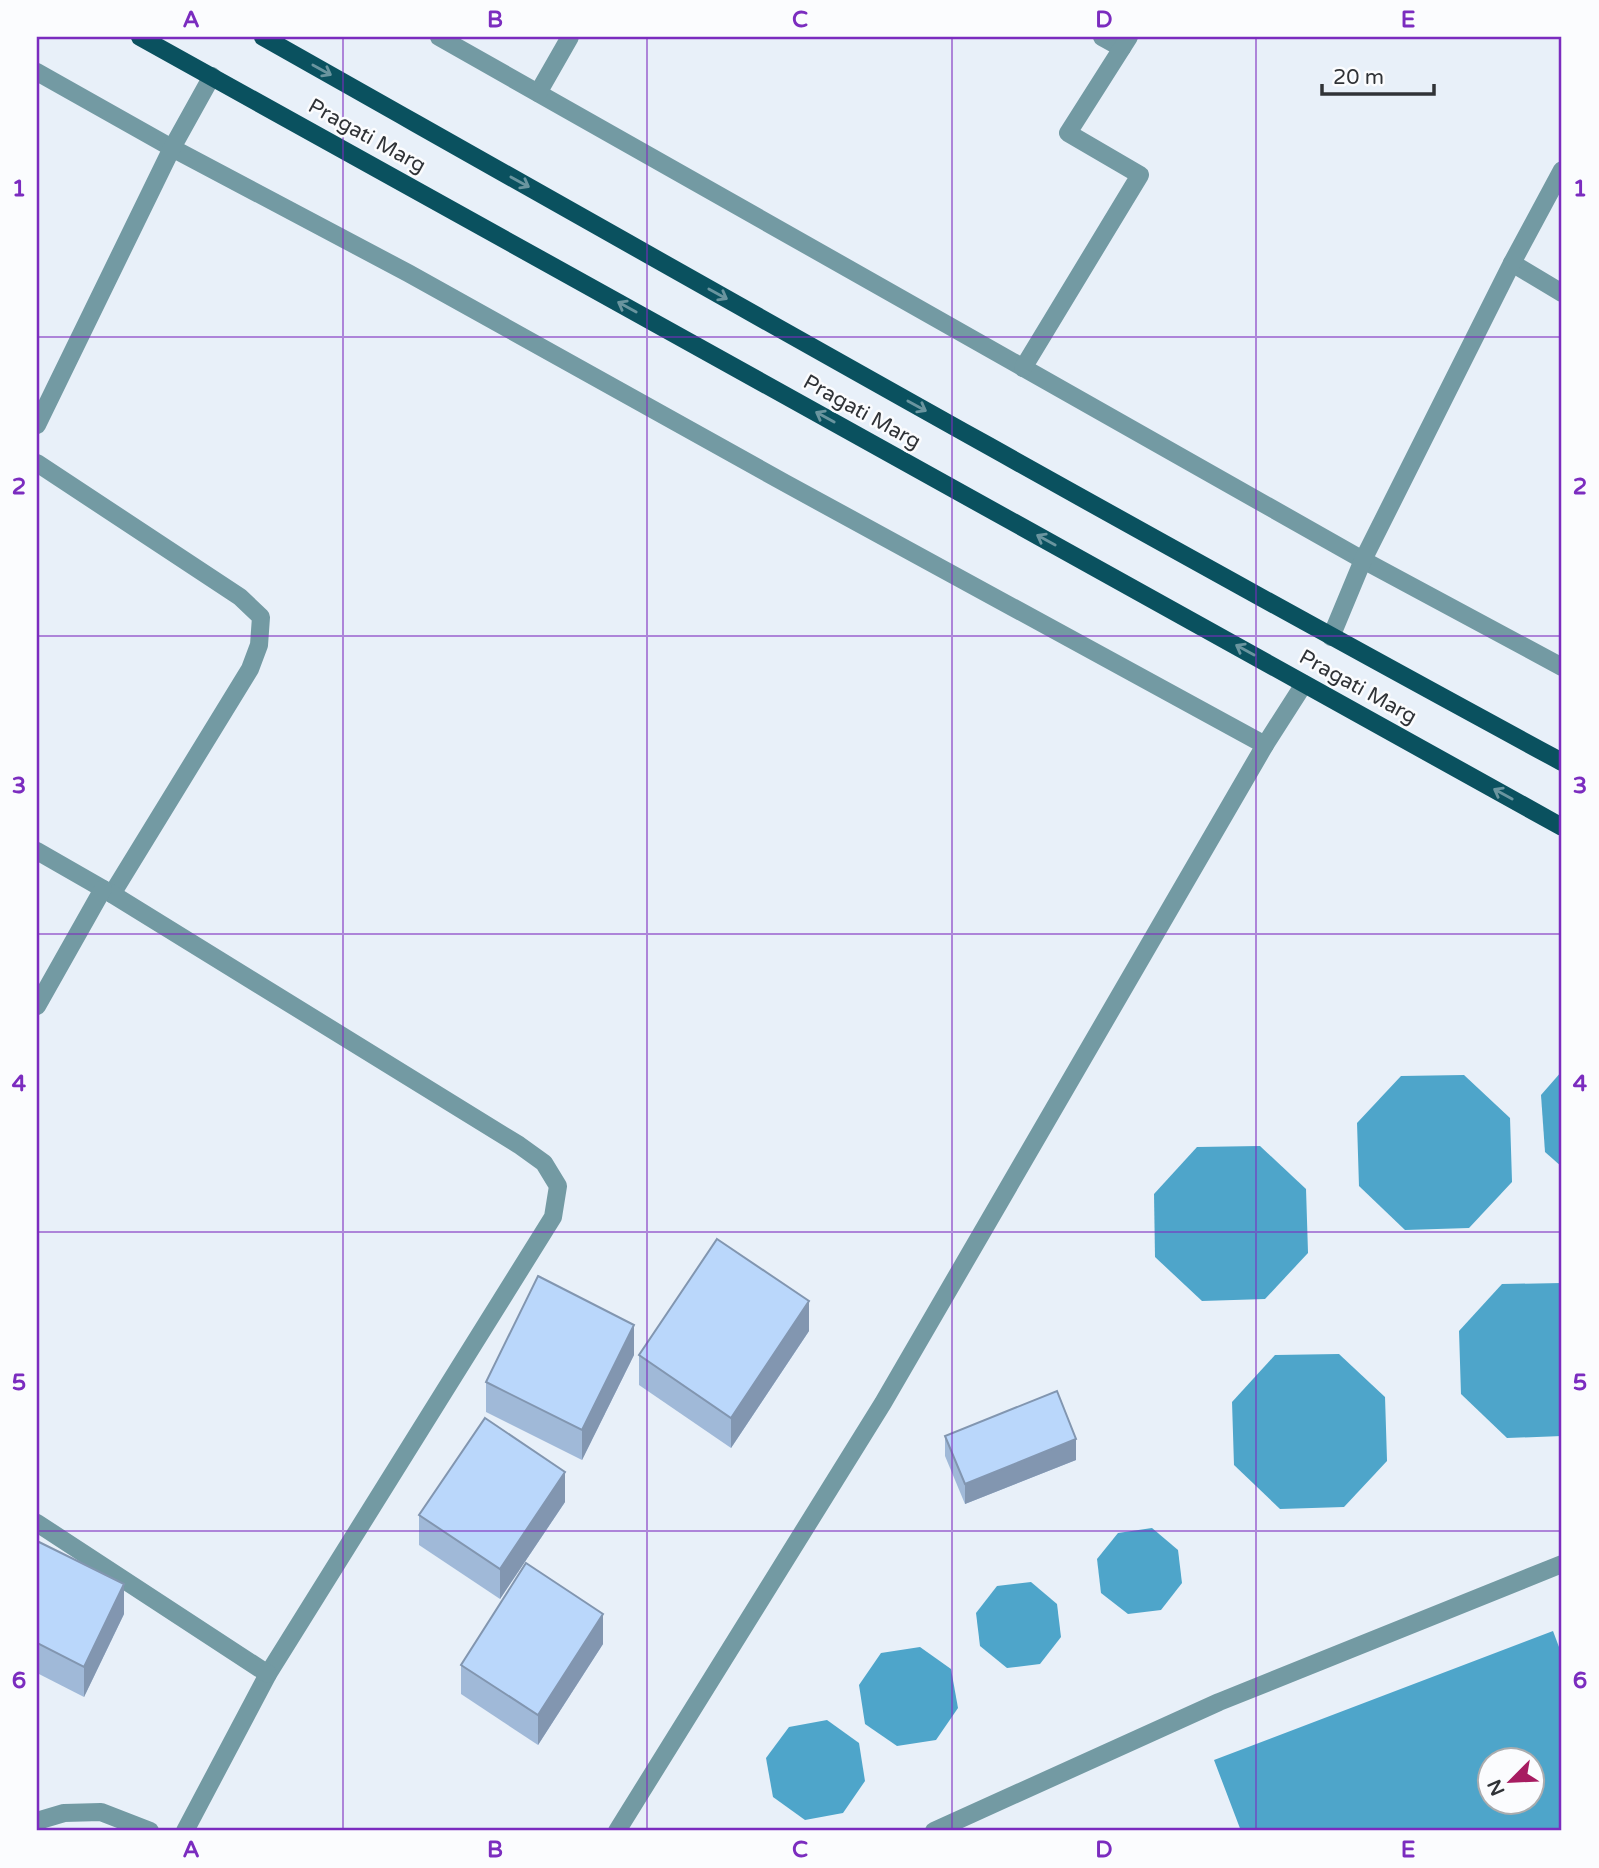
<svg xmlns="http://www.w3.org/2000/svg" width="1599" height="1868" viewBox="0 0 1599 1868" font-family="'Varela Round',sans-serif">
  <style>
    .water { fill: #4ea5ca; fill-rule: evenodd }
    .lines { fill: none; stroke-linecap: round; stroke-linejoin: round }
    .minor { stroke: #739aa3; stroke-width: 18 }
    .major { stroke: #0a515f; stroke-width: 18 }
    .wall { fill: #a0b9d8 }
    .shaded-wall { fill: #8296b0 }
    .building { fill: #bad7fb; stroke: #8296b0; stroke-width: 2 }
    .oneway { stroke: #6a959f }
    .grid { fill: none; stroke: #7b2cbf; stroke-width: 2; stroke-opacity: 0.55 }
    .labels { text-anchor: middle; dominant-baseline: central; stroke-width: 5; stroke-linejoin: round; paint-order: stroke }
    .street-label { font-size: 21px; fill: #303337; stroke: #fbfcfe }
    .neatline { fill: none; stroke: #7b2cbf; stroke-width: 2.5 }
    .grid-label { font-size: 23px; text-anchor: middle; font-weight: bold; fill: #7b2cbf }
  </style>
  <rect width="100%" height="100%" fill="#e8f0f9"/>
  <g class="water">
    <path d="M1562,1071V1167L1545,1152L1541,1095Z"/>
    <path d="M1464,1075L1510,1118L1512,1182L1469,1228L1405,1230L1359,1186L1357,1123L1401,1076Z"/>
    <path d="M1260,1146L1306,1189L1308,1253L1265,1299L1202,1301L1155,1257L1154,1194L1197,1147Z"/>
    <path d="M1562,1283V1436L1507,1438L1461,1394L1459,1331L1502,1284Z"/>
    <path d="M1339,1354L1385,1397L1387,1461L1344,1507L1280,1509L1234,1465L1232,1402L1275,1355Z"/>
    <path d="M1152,1528L1178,1550L1182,1583L1161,1610L1128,1614L1101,1593L1097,1559L1118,1533Z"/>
    <path d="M1031,1582L1057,1604L1061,1637L1040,1664L1007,1668L980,1646L976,1613L997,1586Z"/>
    <path d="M1553,1631L1562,1655V1831H1241L1214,1760ZM1490,1759H1532V1801H1490Z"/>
    <path d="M920,1647L951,1669L958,1708L936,1740L897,1746L865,1724L859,1685L881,1653Z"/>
    <path d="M827,1720L859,1743L865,1781L843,1813L805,1820L773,1797L766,1758L789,1727Z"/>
  </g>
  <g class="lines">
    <g class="minor">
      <path d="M439,37L1363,560L1562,667"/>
      <path d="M1102,37L1122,48"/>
      <path d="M37,72L172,148L408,273L785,483L1265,745"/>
      <path d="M538,93L570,37"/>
      <path d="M1512,263L1562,293"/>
      <path d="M1023,368L1140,175L1068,133L1129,37"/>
      <path d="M37,425L172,148L212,76"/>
      <path d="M37,463L240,597L261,617L259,645L250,669L112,894"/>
      <path d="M1331,637L1363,560L1512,263L1562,170"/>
      <path d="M37,851L112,894L519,1145L544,1163L558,1186L553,1217L268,1674L185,1831"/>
      <path d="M37,1006L103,889"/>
      <path d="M37,1523L268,1674"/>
      <path d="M37,1821L64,1813L101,1812L150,1831"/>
      <path d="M617,1831L883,1403L1265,745L1304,684"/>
      <path d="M934,1831L1219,1702L1562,1564"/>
    </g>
    <g class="major">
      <path d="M140,37L1562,827"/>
      <path d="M263,37C695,281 1126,526 1562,762"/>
    </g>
  </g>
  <g class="wall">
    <path d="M809,1331L731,1448L639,1385V1355Z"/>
    <path d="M634,1355L582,1460L486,1412V1382Z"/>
    <path d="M945,1436L1076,1460L965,1504L945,1456Z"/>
    <path d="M565,1502L500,1599L419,1545V1515Z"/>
    <path d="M37,1541L124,1614L84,1697L37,1673Z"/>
    <path d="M603,1644L538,1745L461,1694V1665Z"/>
  </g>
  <g class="shaded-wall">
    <path d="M809,1301V1331L731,1448V1418Z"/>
    <path d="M634,1325V1355L582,1460V1430Z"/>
    <path d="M1076,1439V1460L965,1504V1484Z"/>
    <path d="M565,1472V1502L500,1599V1569Z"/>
    <path d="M124,1584V1614L84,1697V1667Z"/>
    <path d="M603,1614V1644L538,1745V1715Z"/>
  </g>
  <g class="building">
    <path d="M717,1239L809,1301L731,1418L639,1355Z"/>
    <path d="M538,1276L634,1325L582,1430L486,1382Z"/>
    <path d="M1057,1391L1076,1439L965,1484L945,1436Z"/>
    <path d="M485,1418L565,1472L500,1569L419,1515Z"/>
    <path d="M37,1541L124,1584L84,1667L37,1643Z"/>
    <path d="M526,1563L603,1614L538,1715L461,1665Z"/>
  </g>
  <defs><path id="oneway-shaft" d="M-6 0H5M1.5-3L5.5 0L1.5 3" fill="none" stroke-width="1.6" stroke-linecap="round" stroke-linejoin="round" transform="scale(1.75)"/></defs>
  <g class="oneway">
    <use href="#oneway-shaft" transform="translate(322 70) rotate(29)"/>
    <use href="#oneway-shaft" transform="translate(520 182) rotate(29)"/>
    <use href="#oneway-shaft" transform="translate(718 294) rotate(29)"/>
    <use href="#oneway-shaft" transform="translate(627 307) rotate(-151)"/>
    <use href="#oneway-shaft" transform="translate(917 406) rotate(29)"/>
    <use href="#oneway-shaft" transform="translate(825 417) rotate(-151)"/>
    <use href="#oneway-shaft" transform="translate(1046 540) rotate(-151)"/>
    <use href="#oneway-shaft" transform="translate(1245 650) rotate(-151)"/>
    <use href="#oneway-shaft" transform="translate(1503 794) rotate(-151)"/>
  </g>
  <path class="grid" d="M343,37V1831M647,37V1831M952,37V1831M1256,37V1831M37,337H1562M37,636H1562M37,934H1562M37,1232H1562M37,1531H1562"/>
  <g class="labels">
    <g class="street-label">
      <text transform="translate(367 136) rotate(29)">Pragati Marg</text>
      <text transform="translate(862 412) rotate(29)">Pragati Marg</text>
      <text transform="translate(1358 687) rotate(29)">Pragati Marg</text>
    </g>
  </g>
  <rect width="1599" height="1868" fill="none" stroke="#fbfcfe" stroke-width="77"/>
  <g transform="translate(1511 1781) rotate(246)"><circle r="33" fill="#fbfcfe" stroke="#aaacae" stroke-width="2"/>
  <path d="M0-5L12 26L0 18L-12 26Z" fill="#a71c61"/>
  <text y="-10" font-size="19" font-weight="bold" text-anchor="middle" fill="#303337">N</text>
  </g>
  <path d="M1322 84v10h112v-10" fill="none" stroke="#303337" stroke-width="3.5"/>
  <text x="1333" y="84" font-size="21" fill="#303337" stroke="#fbfcfe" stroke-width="5" paint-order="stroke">20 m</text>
  <rect x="38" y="38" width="1522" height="1791" class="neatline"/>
  <g class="grid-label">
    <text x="191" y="27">A</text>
    <text x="495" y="27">B</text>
    <text x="800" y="27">C</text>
    <text x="1104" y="27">D</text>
    <text x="1408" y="27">E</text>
    <text x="19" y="196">1</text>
    <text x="1580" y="196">1</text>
    <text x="19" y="494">2</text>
    <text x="1580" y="494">2</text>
    <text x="19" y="793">3</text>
    <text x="1580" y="793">3</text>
    <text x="19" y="1091">4</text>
    <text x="1580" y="1091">4</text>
    <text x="19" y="1390">5</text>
    <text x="1580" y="1390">5</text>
    <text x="19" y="1688">6</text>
    <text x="1580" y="1688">6</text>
    <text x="191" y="1857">A</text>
    <text x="495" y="1857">B</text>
    <text x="800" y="1857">C</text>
    <text x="1104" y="1857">D</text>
    <text x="1408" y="1857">E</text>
  </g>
</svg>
